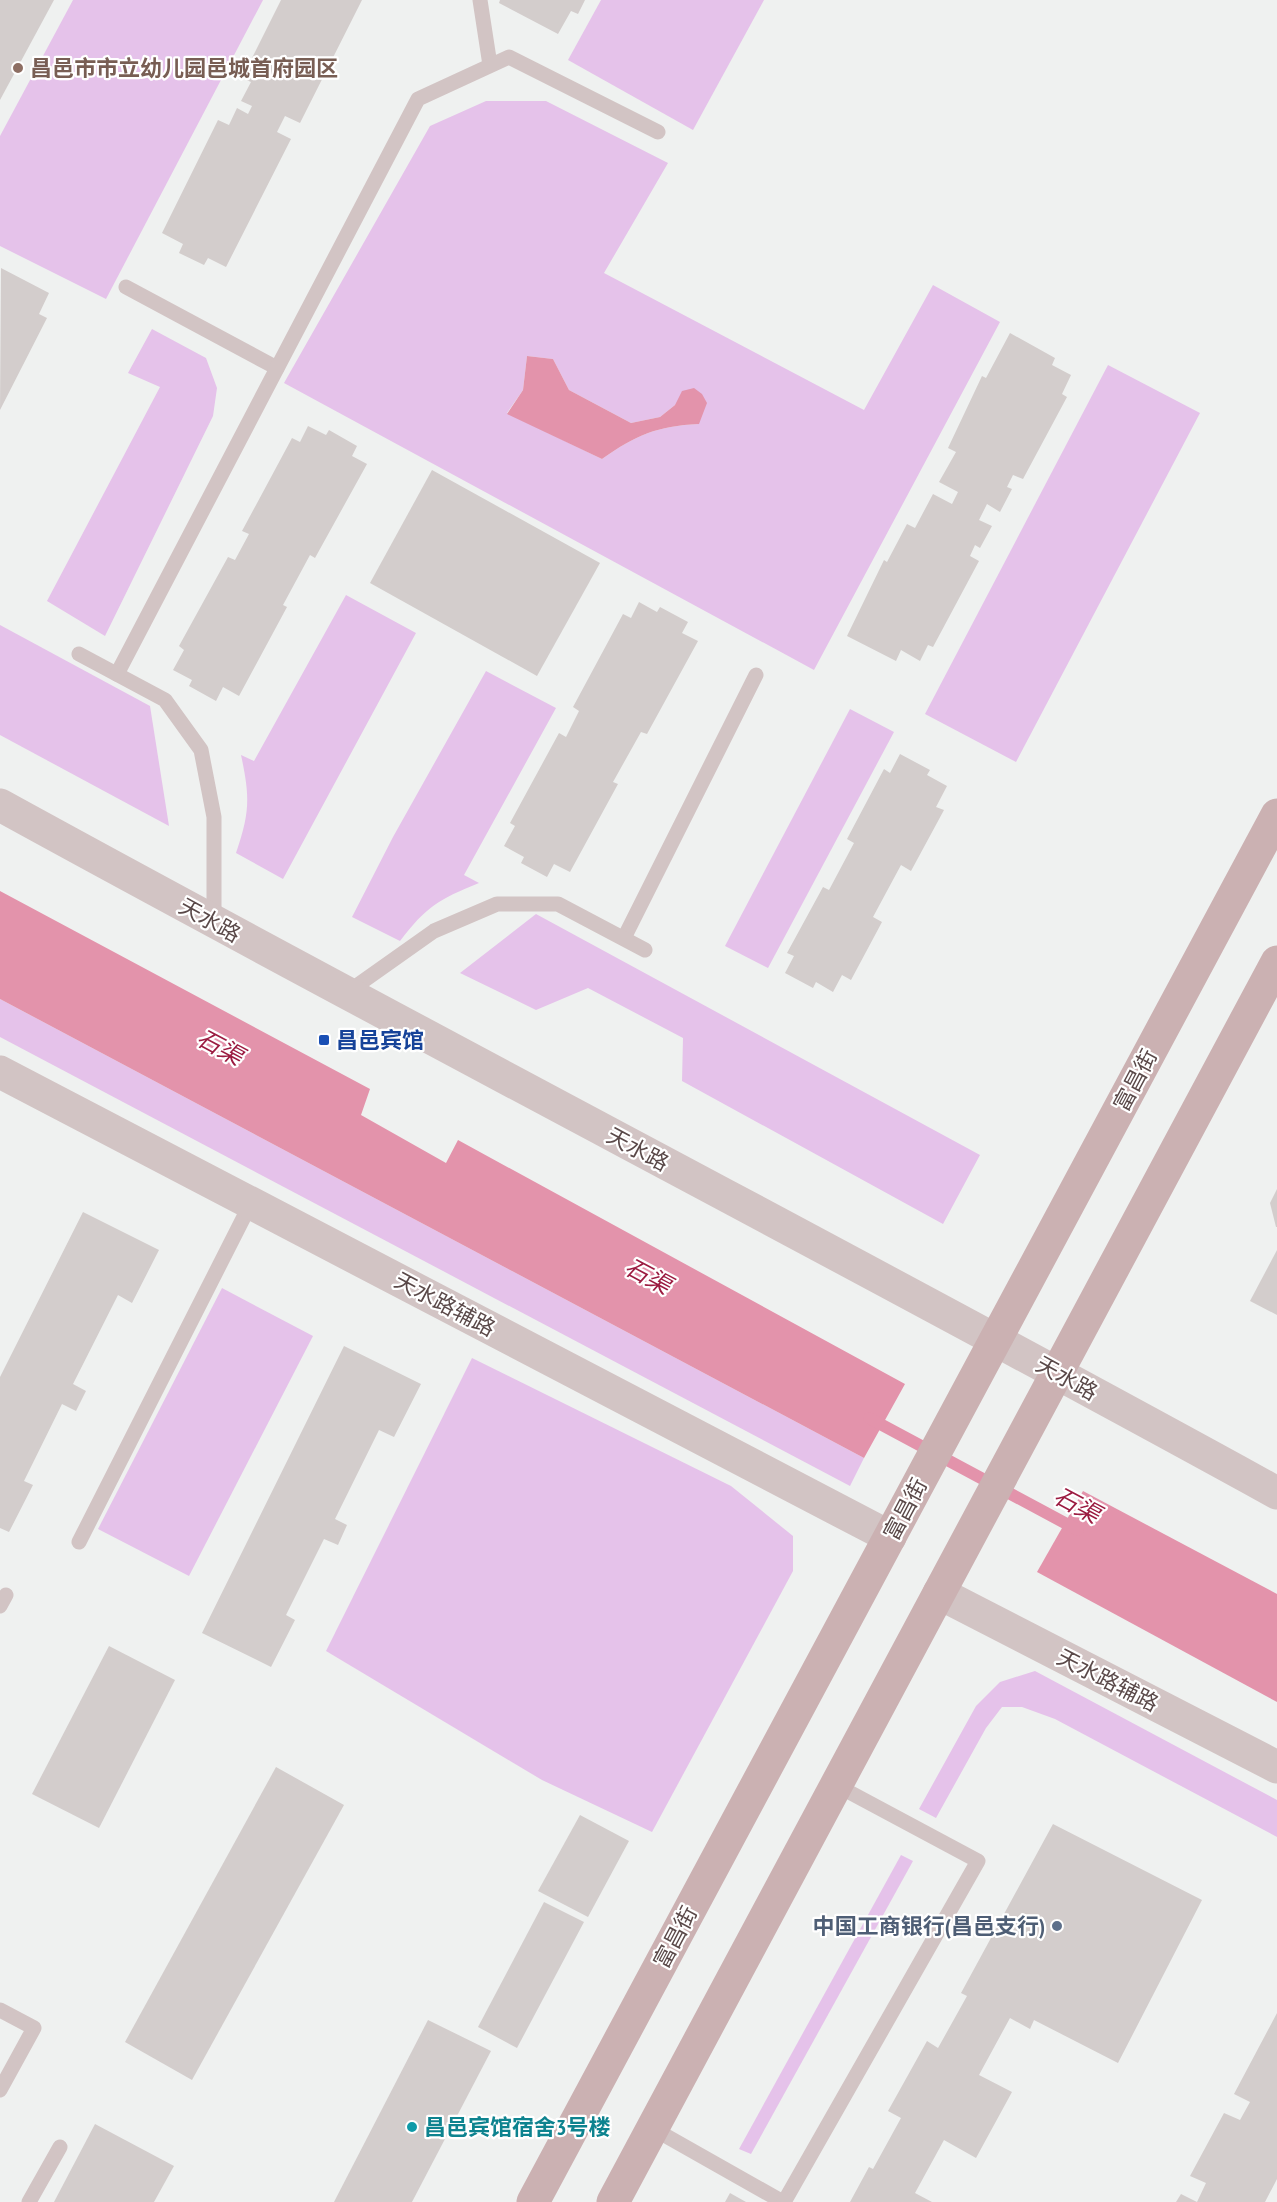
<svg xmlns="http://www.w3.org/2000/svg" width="1277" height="2202" viewBox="0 0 1277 2202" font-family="'PT Sans Narrow','Noto Sans SC',sans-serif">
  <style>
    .green { fill: #e5c2ea; fill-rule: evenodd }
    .water { fill: #e393ab }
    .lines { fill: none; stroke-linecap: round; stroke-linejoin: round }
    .stream { stroke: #e393ab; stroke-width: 12 }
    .building { fill: #d3cdcc }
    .service { stroke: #d2c4c4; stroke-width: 15 }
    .tertiary { stroke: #d2c4c4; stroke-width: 33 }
    .primary { stroke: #cbb1b2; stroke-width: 33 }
    .education-dot { fill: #8d6e63; stroke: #fff; stroke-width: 2 }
    .transit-dot { fill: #1a4fb4; stroke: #fff; stroke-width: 2 }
    .service-dot { fill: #5c6f8a; stroke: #fff; stroke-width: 2 }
    .culture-dot { fill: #0f9aa8; stroke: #fff; stroke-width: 2 }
    .labels { text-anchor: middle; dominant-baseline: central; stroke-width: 4.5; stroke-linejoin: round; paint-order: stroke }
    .education-label { font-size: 22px; font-weight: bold; fill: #785e54; stroke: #fff; text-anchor: start }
    .street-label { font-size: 22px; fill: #5a4949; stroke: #fff }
    .transit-label { font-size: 22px; font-weight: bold; fill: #164399; stroke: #fff; text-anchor: start }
    .service-label { font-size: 22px; font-weight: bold; fill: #4e5e75; stroke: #fff; text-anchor: end }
    .culture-label { font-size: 22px; font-weight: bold; fill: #0d838f; stroke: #fff; text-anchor: start }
    .water-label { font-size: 24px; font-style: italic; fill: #9b1b41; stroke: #fff }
  </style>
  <rect width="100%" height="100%" fill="#eff1f0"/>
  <g class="green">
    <path d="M73,0H263L106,299L0,246V136Z"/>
    <path d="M601,0H764L693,130L568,60Z"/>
    <path d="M486,101H546L668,163L604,273L864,410L933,285L1000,322L814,670L284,383L430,126ZM527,356L553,359L569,390L631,423L660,417L675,405L699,424C657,426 636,435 602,459L507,413L523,390Z"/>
    <path d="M152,329L206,358L217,388L213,416L105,636L47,601L160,387L128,373Z"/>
    <path d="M1108,365L1200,413L1016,762L925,714Z"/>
    <path d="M346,595L416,633L283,879L236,853C250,812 250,797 241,755L254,761Z"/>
    <path d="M0,625L150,706L169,826L0,735Z"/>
    <path d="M486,671L556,708L464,875L479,883C439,899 426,907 400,941L352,917L393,837Z"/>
    <path d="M850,709L894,732L768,968L725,946Z"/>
    <path d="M536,914L980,1155L943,1224L682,1081L683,1038L588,988L536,1010L460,973Z"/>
    <path d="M0,999L864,1458L850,1486L0,1037Z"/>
    <path d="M222,1288L313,1336L189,1576L98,1529Z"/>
    <path d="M472,1358L731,1486L793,1536V1571L652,1832L542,1780L326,1651Z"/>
    <path d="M1035,1671L1277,1800V1837L1055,1719L1022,1707H1002L986,1728L936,1818L919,1809L976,1706L1000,1682Z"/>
    <path d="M901,1855L913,1861L751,2154L739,2149Z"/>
  </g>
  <g class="water">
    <path d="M527,356L553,359L569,390L631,423L660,417L675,405L682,391L694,388L702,394L707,403L699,424C657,426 636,435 602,459L507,414L523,390Z"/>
    <path d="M0,891L370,1089L361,1115L446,1163L458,1140L905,1384L864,1458L0,999Z"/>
    <path d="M1083,1491L1277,1594V1702L1037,1572Z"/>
  </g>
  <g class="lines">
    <path class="stream" d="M869,1418L1078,1530"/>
  </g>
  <g class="building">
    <path d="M0,0H54L0,100Z"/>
    <path d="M281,0H362L300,123L285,116L277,132L291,139L226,267L208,258L204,265L179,253L183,244L162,233L218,120L229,125L237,108L248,114L252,106L241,101L251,82L242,78Z"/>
    <path d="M500,0H585L578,14L571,11L558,34L499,3Z"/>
    <path d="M1,268L49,293L39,314L47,318L0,410Z"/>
    <path d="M1010,333L1055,358L1052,365L1071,375L1062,394L1067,397L1023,479L1013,475L1007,487L1012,489L1000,512L987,504L979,520L992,526L980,548L975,545L970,556L979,561L933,647L928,645L920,661L901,650L896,661L847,636L884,560L887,562L907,524L915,528L933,494L952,504L958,492L939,482L956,452L948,448L982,376L986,378Z"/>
    <path d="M308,426L326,435L329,430L357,446L352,456L367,464L315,558L310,555L283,605L287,607L239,696L223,687L216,701L189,686L192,680L173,670L184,650L179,646L228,557L235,560L249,534L242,531L292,438L300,442Z"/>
    <path d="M432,470L600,563L537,676L370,583Z"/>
    <path d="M639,602L657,612L660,607L688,622L682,633L698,641L647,734L641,732L613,782L618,784L570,872L554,864L547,877L521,863L524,857L504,846L515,826L510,823L559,733L566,737L579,711L573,707L623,614L631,618Z"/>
    <path d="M900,754L930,770L927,775L947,786L936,807L944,810L911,871L901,865L873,917L882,922L851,980L842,975L833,992L816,982L813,988L785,973L794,956L787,953L823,887L829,890L854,843L847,839L884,769L890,773Z"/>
    <path d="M1277,1189V1227H1276L1270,1203Z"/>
    <path d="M83,1212L159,1250L132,1303L118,1295L73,1384L86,1391L76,1411L62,1404L24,1481L33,1485L9,1532L0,1528V1377Z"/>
    <path d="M1277,1250V1315L1250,1301Z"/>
    <path d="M344,1346L421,1384L394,1437L379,1430L335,1519L347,1525L338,1545L324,1539L286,1615L295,1620L271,1667L202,1633Z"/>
    <path d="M109,1646L175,1680L99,1828L32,1794Z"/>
    <path d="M276,1767L344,1805L192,2080L125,2042Z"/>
    <path d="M580,1815L629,1841L588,1917L538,1891Z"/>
    <path d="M1053,1824L1202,1900L1118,2063L1034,2020L1030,2029L1010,2018L979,2075L1012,2092L976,2158L944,2140L915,2193L932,2202H850L869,2167L873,2169L901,2118L888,2111L927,2041L938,2048L967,1996L961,1993Z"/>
    <path d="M544,1902L584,1922L517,2048L478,2027Z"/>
    <path d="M1277,2013V2179L1265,2202H1176L1181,2194L1197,2202L1206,2183L1190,2176L1224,2113L1240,2120L1250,2102L1234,2094Z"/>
    <path d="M428,2020L491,2051L412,2202H334Z"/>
    <path d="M95,2124L174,2166L154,2202H54Z"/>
    <path d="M730,2193L746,2202H725Z"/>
  </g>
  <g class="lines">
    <g class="service">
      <path d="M480,0L490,65"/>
      <path d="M126,287L277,368"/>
      <path d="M79,654L165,700L201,750L214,817V923"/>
      <path d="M117,674L418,99L509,57L658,132"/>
      <path d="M624,938L756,675"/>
      <path d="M345,994L434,931L497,904H558L645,950"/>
      <path d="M79,1542L251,1203"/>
      <path d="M0,1606L6,1595"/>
      <path d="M0,2010L34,2028L0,2090"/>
      <path d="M652,2128L783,2202"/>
      <path d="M29,2202L60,2147"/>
      <path d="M784,2202L978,1861L836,1785"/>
    </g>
    <g class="tertiary">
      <path d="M0,805C424,1038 854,1260 1277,1493"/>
      <path d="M0,1072L890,1537"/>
      <path d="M939,1593L1277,1767"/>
    </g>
    <g class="primary">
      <path d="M533,2202L1277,815"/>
      <path d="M613,2202L1277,962"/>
    </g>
  </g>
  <circle class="education-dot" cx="18" cy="68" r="6"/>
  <rect class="transit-dot" x="318" y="1034" width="12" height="12" rx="3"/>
  <circle class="service-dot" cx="1057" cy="1926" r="6"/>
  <circle class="culture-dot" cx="412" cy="2127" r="6"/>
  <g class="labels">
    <g class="education-label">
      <text x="30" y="68">昌邑市市立幼儿园邑城首府园区</text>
    </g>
    <g class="street-label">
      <text transform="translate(210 920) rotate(29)">天水路</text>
      <text transform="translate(1135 1080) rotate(-62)">富昌街</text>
      <text transform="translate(638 1149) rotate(28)">天水路</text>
      <text transform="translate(445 1304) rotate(28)">天水路辅路</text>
      <text transform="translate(1067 1378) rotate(29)">天水路</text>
      <text transform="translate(905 1509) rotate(-62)">富昌街</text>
      <text transform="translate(1108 1680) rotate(27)">天水路辅路</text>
      <text transform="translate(675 1937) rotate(-62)">富昌街</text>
    </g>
    <g class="transit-label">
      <text x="336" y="1040">昌邑宾馆</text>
    </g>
    <g class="service-label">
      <text x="1045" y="1926">中国工商银行(昌邑支行)</text>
    </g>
    <g class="culture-label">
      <text x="424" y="2127">昌邑宾馆宿舍3号楼</text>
    </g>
    <g class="water-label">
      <text transform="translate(220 1047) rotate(28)">石渠</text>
      <text transform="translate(648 1276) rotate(28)">石渠</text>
      <text transform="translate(1077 1505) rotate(28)">石渠</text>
    </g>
  </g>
</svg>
